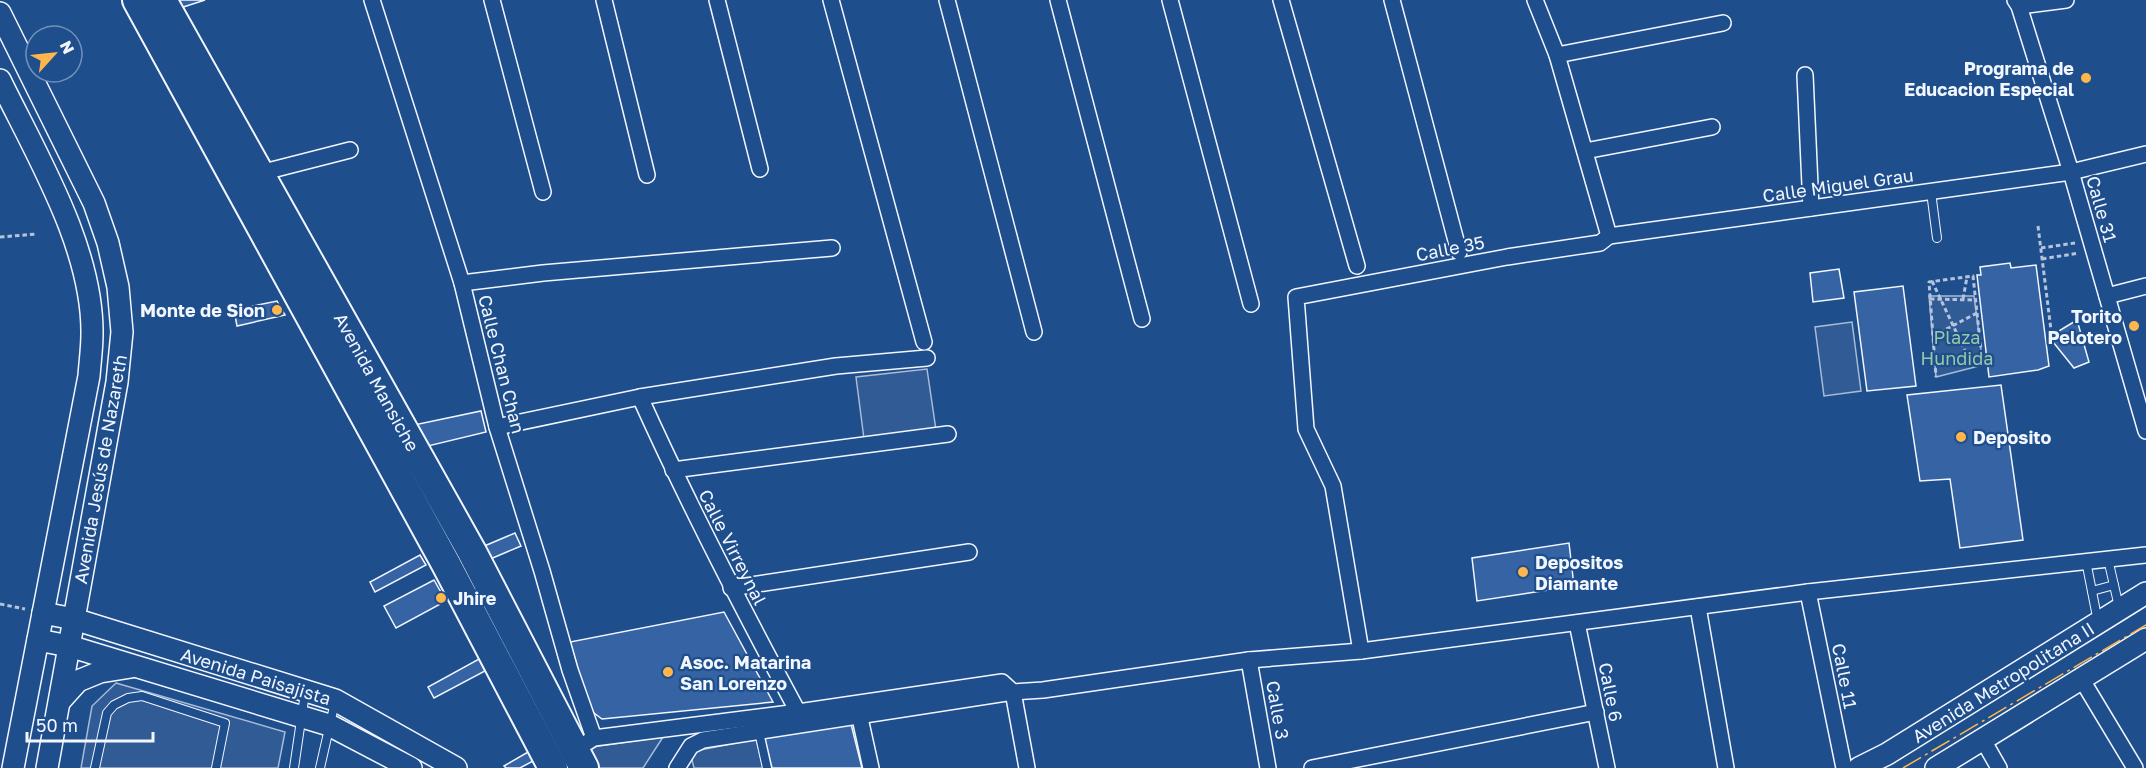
<svg xmlns="http://www.w3.org/2000/svg" width="2146" height="768" viewBox="0 0 2146 768" font-family="'Golos Text',sans-serif">
  <style>
    .built { fill: #305b95; stroke: #a8bbd7; stroke-width: 1.5 }
    .building { fill: #3563a3; stroke: #f2f6ff; stroke-width: 1.5 }
    .lines { fill: none; stroke-linecap: round; stroke-linejoin: round }
    .lane-casing { stroke: #f2f6ff; stroke-width: 10 }
    .street-casing { stroke: #f2f6ff; stroke-width: 18 }
    .secondary-casing { stroke: #f2f6ff; stroke-width: 24 }
    .highway-casing { stroke: #f2f6ff; stroke-width: 32 }
    .path { stroke: #b3c4dc; stroke-width: 3; stroke-dasharray: 4.5 3; stroke-linecap: butt }
    .lane { stroke: #1f4e8c; stroke-width: 8 }
    .street { stroke: #1f4e8c; stroke-width: 15 }
    .secondary { stroke: #1f4e8c; stroke-width: 21 }
    .highway { stroke: #1f4e8c; stroke-width: 28 }
    .power { stroke: #ffb74d; stroke-width: 1.5; stroke-dasharray: 21 4.5 3 4.5; stroke-linecap: butt }
    .poi-dot { fill: #ffb74d; stroke: #1f4e8c; stroke-width: 2 }
    .labels { text-anchor: middle; dominant-baseline: central; stroke-width: 4.5; stroke-linejoin: round; paint-order: stroke }
    .poi-label { font-size: 18px; font-weight: bold; fill: #f2f6ff; stroke: #1f4e8c; text-anchor: start }
    .street-label { font-size: 18px; fill: #f2f6ff; stroke: #1f4e8c }
    .park-label { font-size: 18px; fill: #97c8a6; stroke: #1f4e8c }
  </style>
  <rect width="100%" height="100%" fill="#1f4e8c"/>
  <g class="built">
    <path d="M1929,296H1974L1983,365L1936,377Z"/>
    <path d="M1852,322L1861,391L1824,396L1815,327Z"/>
    <path d="M927,369L936,430L864,439L856,377Z"/>
    <path d="M116,683L285,732L278,768H81L92,706Z"/>
    <path d="M663,737L643,768H591L588,752L592,747Z"/>
    <path d="M756,739L763,768H694L690,752Z"/>
  </g>
  <g class="building">
    <path d="M169,0H205L174,10Z"/>
    <path d="M2010,263L2011,268L2036,265L2049,366L2038,370L1989,377L1977,275H1981L1980,267Z"/>
    <path d="M1839,269L1844,298L1813,302L1810,273Z"/>
    <path d="M1903,286L1916,386L1867,391L1854,292Z"/>
    <path d="M277,301L285,315L237,326L234,310Z"/>
    <path d="M2077,320L2089,362L2074,368L2049,337Z"/>
    <path d="M2001,385L2023,540L1960,548L1950,479L1920,481L1907,395Z"/>
    <path d="M481,411L486,432L424,447L414,425Z"/>
    <path d="M515,533L521,546L481,563L475,550Z"/>
    <path d="M1569,543L1574,586L1477,601L1472,558Z"/>
    <path d="M420,555L426,565L375,592L370,582Z"/>
    <path d="M434,580L446,601L396,628L384,606Z"/>
    <path d="M724,612L773,702L602,719L590,710L570,642Z"/>
    <path d="M479,659L485,671L434,698L428,687Z"/>
    <path d="M851,724L862,768H772L765,738Z"/>
    <path d="M528,752L533,761L520,768H506L504,766Z"/>
  </g>
  <g class="lines">
    <defs>
      <g id="lane">
        <path d="M1931,192L1937,238"/>
        <path d="M2108,559L2119,607"/>
        <path d="M2086,561L2098,622"/>
        <path d="M2092,591L2114,585"/>
        <path d="M759,732L767,768"/>
        <path d="M95,768L107,713L114,705L128,698L142,696L225,723L216,768"/>
        <path d="M294,768L305,693"/>
        <path d="M320,768L335,702"/>
      </g>
      <g id="street">
        <path d="M372,0L462,283L497,427L542,571L570,670L594,738"/>
        <path d="M492,0L543,192"/>
        <path d="M604,0L647,175"/>
        <path d="M717,0L760,169"/>
        <path d="M831,0L924,342"/>
        <path d="M947,0L1034,332"/>
        <path d="M1058,0L1142,319"/>
        <path d="M1170,0L1251,304"/>
        <path d="M1281,0L1357,266"/>
        <path d="M1392,0L1459,252"/>
        <path d="M1535,0L1557,55L1609,236"/>
        <path d="M2015,0L2019,6L2071,172L2146,431"/>
        <path d="M2019,6L2066,0"/>
        <path d="M1557,55L1723,23"/>
        <path d="M1805,75L1811,208"/>
        <path d="M1585,151L1712,127"/>
        <path d="M260,173L350,150"/>
        <path d="M462,283L543,273L832,248"/>
        <path d="M2107,296L2146,286"/>
        <path d="M640,397C688,504 742,608 798,712"/>
        <path d="M497,427L640,397L836,366L927,358"/>
        <path d="M673,470L948,434"/>
        <path d="M731,588L969,552"/>
        <path d="M1808,592L1844,768"/>
        <path d="M1698,607L1726,768"/>
        <path d="M1577,623L1607,768"/>
        <path d="M1361,651L1333,486L1306,429L1296,297L1507,257L1600,243L1609,236L2071,172L2146,154"/>
        <path d="M1249,660L1268,768"/>
        <path d="M2082,680L2135,768"/>
        <path d="M858,709L871,768"/>
        <path d="M1983,740L1999,768"/>
        <path d="M586,743L594,738L798,712L1002,682L1013,692L1027,768"/>
        <path d="M677,768L691,746L703,740L1013,692L1043,690L1249,660L1361,651L1808,592L2146,555"/>
        <path d="M1312,768L1596,712"/>
      </g>
      <g id="secondary">
        <path d="M0,13L94,203L108,243L118,287L122,332L117,382L47,768"/>
        <path d="M0,80C37,156 93,248 92,334C92,348 90,362 89,376L13,768"/>
        <path d="M43,613L74,619L335,700L456,768"/>
        <path d="M38,640L69,646L329,725L411,768"/>
        <path d="M60,701L78,681L100,672L131,667"/>
        <path d="M1859,768L1887,754L2146,593"/>
        <path d="M1936,768L2146,639"/>
      </g>
      <g id="highway">
        <path d="M137,0L446,564L553,768"/>
        <path d="M162,0L472,552L584,768"/>
      </g>
    </defs>
    <use href="#lane" class="lane-casing"/>
    <use href="#street" class="street-casing"/>
    <use href="#secondary" class="secondary-casing"/>
    <use href="#highway" class="highway-casing"/>
    <g class="path">
      <path d="M2038,226L2051,330"/>
      <path d="M0,237L37,234"/>
      <path d="M2041,248L2075,243"/>
      <path d="M2042,259L2079,253"/>
      <path d="M1932,281L1968,357"/>
      <path d="M1930,299L1975,300"/>
      <path d="M1963,299L1967,277"/>
      <path d="M1933,336L1977,313"/>
      <path d="M1934,355L1982,359L1973,276L1929,282L1936,377"/>
      <path d="M0,604L25,609"/>
    </g>
    <use href="#lane" class="lane"/>
    <use href="#street" class="street"/>
    <use href="#secondary" class="secondary"/>
    <use href="#highway" class="highway"/>
    <path class="power" d="M1903,768L2146,625"/>
  </g>
  <g class="poi-dot">
    <circle cx="2086" cy="78" r="6"/>
    <circle cx="277" cy="310" r="6"/>
    <circle cx="2134" cy="326" r="6"/>
    <circle cx="1961" cy="437" r="6"/>
    <circle cx="1523" cy="572" r="6"/>
    <circle cx="441" cy="598" r="6"/>
    <circle cx="668" cy="672" r="6"/>
  </g>
  <g class="labels">
    <g class="poi-label">
      <text x="2074" y="68" text-anchor="end">Programa de<tspan x="2074" dy="21">Educacion Especial</tspan></text>
      <text x="265" y="310" text-anchor="end">Monte de Sion</text>
      <text x="2122" y="316" text-anchor="end">Torito<tspan x="2122" dy="21">Pelotero</tspan></text>
      <text x="1973" y="437">Deposito</text>
      <text x="1535" y="562">Depositos<tspan x="1535" dy="21">Diamante</tspan></text>
      <text x="453" y="598">Jhire</text>
      <text x="680" y="662">Asoc. Matarina<tspan x="680" dy="21">San Lorenzo</tspan></text>
    </g>
    <g class="street-label">
      <text transform="translate(1838 185) rotate(-8)">Calle Miguel Grau</text>
      <text transform="translate(2102 209) rotate(74)">Calle 31</text>
      <text transform="translate(1450 248) rotate(-11)">Calle 35</text>
      <text transform="translate(502 364) rotate(76)">Calle Chan Chan</text>
      <text transform="translate(377 382) rotate(61)">Avenida Mansiche</text>
      <text transform="translate(100 469) rotate(-80)">Avenida Jesús de Nazareth</text>
      <text transform="translate(733 547) rotate(63)">Calle Virreynal</text>
      <text transform="translate(256 676) rotate(17)">Avenida Paisajista</text>
      <text transform="translate(1845 676) rotate(79)">Calle 11</text>
      <text transform="translate(2003 682) rotate(-32)">Avenida Metropolitana II</text>
      <text transform="translate(1611 692) rotate(79)">Calle 6</text>
      <text transform="translate(1278 710) rotate(80)">Calle 3</text>
    </g>
    <g class="park-label">
      <text x="1957" y="337">Plaza<tspan x="1957" dy="21">Hundida</tspan></text>
    </g>
  </g>
  <g transform="translate(54 54) rotate(63)"><circle r="28" fill="#1f4e8c" stroke="#7391ba" stroke-width="1.5"/>
  <path d="M0-4.5L10 22L0 15L-10 22Z" fill="#ffb74d"/>
  <text y="-9" font-size="16" font-weight="bold" text-anchor="middle" fill="#f2f6ff">N</text>
  </g>
  <path d="M27 732v9h126v-9" fill="none" stroke="#f2f6ff" stroke-width="3"/>
  <text x="36" y="732" font-size="18" fill="#f2f6ff" stroke="#1f4e8c" stroke-width="4.5" paint-order="stroke">50 m</text>
</svg>
